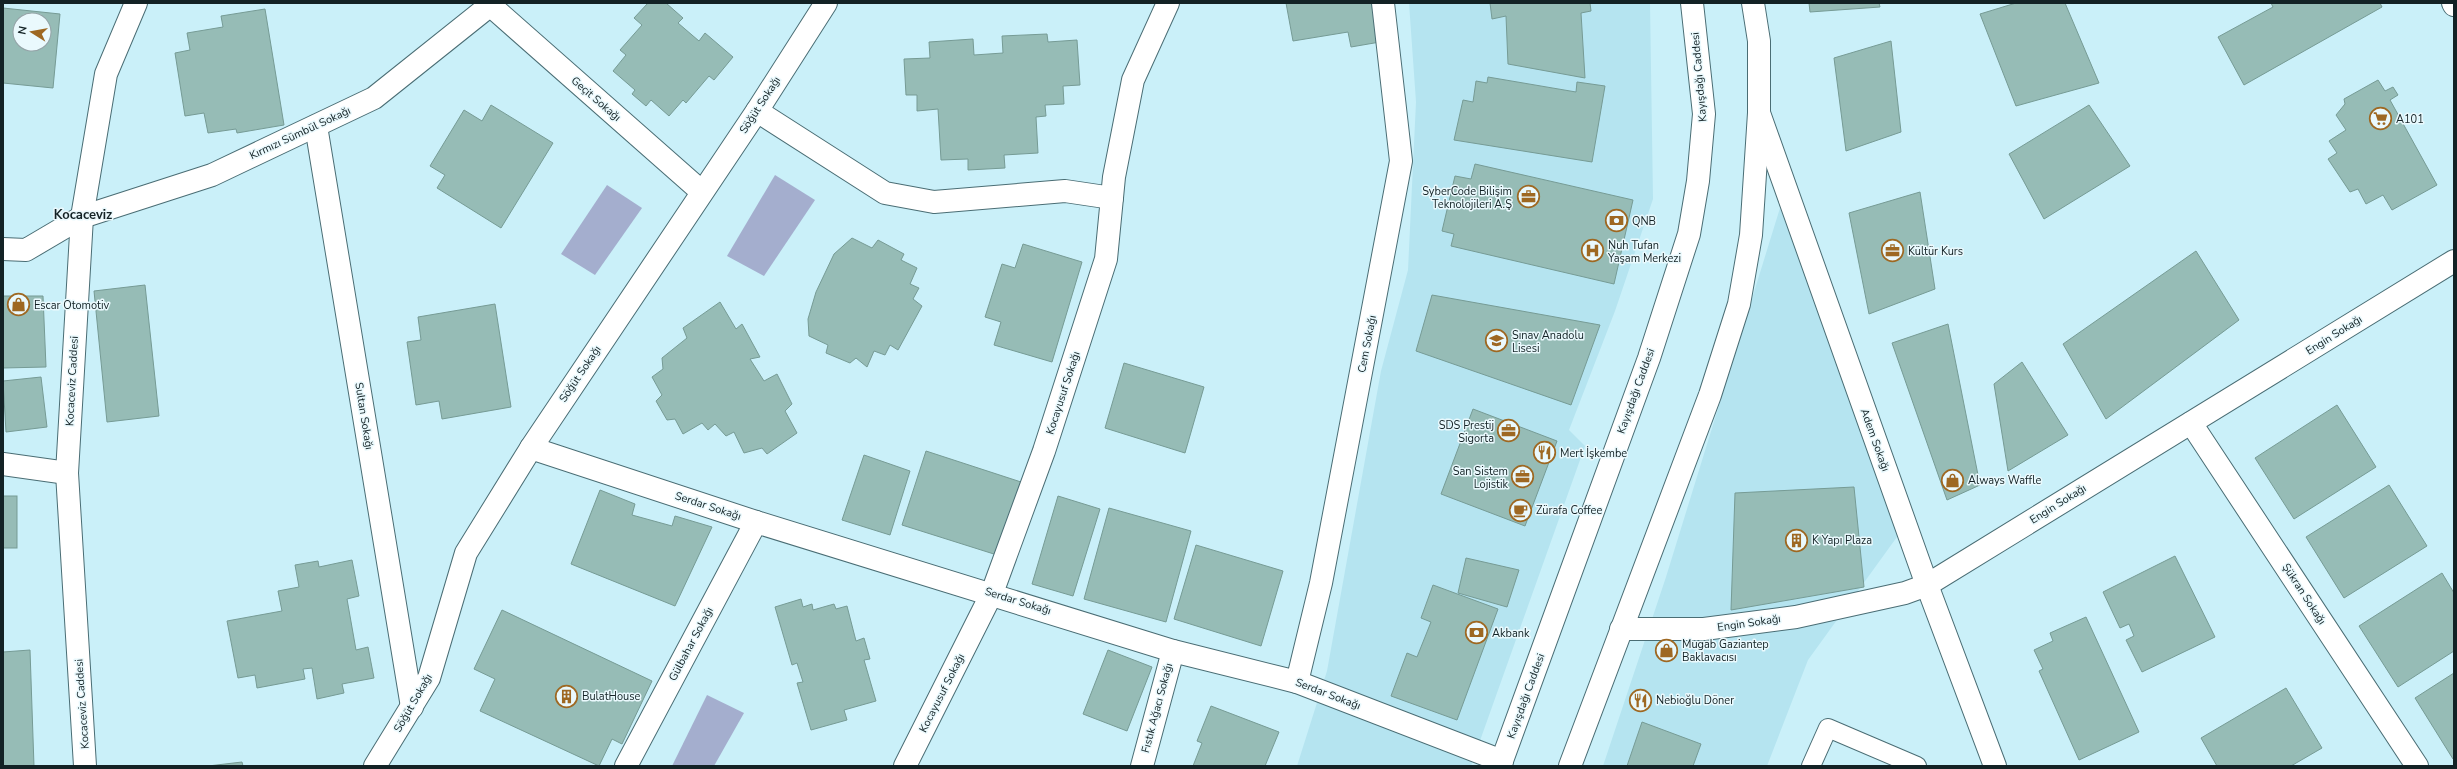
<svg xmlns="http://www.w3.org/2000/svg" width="2457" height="769" viewBox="0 0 2457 769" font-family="'Nunito Sans',sans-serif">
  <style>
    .built { fill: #b5e4f0 }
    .water { fill: #a4aece }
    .building { fill: #96bcb6; stroke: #769b95; fill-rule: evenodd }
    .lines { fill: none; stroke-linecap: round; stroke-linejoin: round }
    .lane-casing { stroke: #4a6d74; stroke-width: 20 }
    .street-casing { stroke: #4a6d74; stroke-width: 24 }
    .primary-casing { stroke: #4a6d74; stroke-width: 24 }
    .lane { stroke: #fff; stroke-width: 18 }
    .street { stroke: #fff; stroke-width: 22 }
    .primary { stroke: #fff; stroke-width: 22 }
    .labels { text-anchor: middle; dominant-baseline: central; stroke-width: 3; stroke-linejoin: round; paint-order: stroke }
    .street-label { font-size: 11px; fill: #132225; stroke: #eaf9fd }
    .poi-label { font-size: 11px; fill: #132225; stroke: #eaf9fd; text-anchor: start }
    .quarter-label { font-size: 13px; font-weight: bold; fill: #132225; stroke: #eaf9fd }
  </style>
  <rect width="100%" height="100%" fill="#caf0f9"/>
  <g class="built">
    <path d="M1409,3H1650L1653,199L1615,311L1569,430L1585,446L1471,766H1297L1327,671L1381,371L1408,270L1416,102Z"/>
    <path d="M1780,208L1902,530L1808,660L1767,766H1603L1666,577Z"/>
  </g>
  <g class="water">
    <path d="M775,175L815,200L764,276L727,256Z"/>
    <path d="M607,185L642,208L595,275L561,254Z"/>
    <path d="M707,695L744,713L714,766H672Z"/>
  </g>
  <g class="building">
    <path d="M648,3H666L683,18L678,23L699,41L705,33L733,57L714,80L709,76L686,103L683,100L669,116L651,100L646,106L632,94L635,90L613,71L626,55L620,50L642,25L634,18Z"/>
    <path d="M1286,3H1373L1380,42L1351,47L1348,32L1293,41Z"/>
    <path d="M1490,3H1590L1591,11L1581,13L1585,78L1508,64L1506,16L1492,19Z"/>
    <path d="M1809,3H1879L1880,7L1810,12Z"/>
    <path d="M2016,3H2065L2099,83L2016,106L1980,14Z"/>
    <path d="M2271,3H2380L2382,7L2244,85L2218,37L2273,7Z"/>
    <path d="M3,8L60,14L53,88L3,83ZM20,20H44V44H20Z"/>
    <path d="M265,9L284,125L237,133L236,129L208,133L204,113L185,116L175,53L190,50L187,33L223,27L221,16Z"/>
    <path d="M1047,34L1048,42L1077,40L1080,85L1063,86L1064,104L1045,105L1046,116L1036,117L1038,153L1004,155L1005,168L968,170V159L941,160L938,109L917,111V95H906L904,59L930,58L929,42L973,39L974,55L1003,53L1002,36Z"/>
    <path d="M1891,41L1901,132L1846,151L1834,58Z"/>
    <path d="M1488,77L1576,92L1577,82L1605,86L1592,162L1454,140L1463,100L1473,102L1476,81L1487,83Z"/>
    <path d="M2378,80L2385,91L2393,87L2398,95L2390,100L2437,185L2392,210L2383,195L2366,204L2358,189L2350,192L2328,159L2337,153L2329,141L2346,130L2336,115L2345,104L2344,99Z"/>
    <path d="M491,105L553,143L501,228L437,188L445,175L430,166L464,110L482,121Z"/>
    <path d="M2089,105L2130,166L2044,219L2009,154Z"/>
    <path d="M1475,164L1633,200L1614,284L1451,246L1454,234L1442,231L1455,176L1471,179Z"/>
    <path d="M1920,192L1935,289L1869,314L1849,213Z"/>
    <path d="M852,238L872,248L878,240L904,254L901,260L917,268L910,284L919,288L913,299L922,306L898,350L890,345L885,355L874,351L867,367L856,358L850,363L826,353L828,345L809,336L808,319L816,292L834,254Z"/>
    <path d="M1023,244L1082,262L1052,362L994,345L1001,322L985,317L1002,264L1015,268Z"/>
    <path d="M2196,251L2239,320L2106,419L2063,344Z"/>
    <path d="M145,285L159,416L107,422L94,291Z"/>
    <path d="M1432,295L1600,325L1571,405L1416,351Z"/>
    <path d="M3,296H43L46,367L3,368Z"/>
    <path d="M720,302L736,329L742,324L760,357L750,359L764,381L777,374L792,404L785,411L797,433L767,454L762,448L744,453L734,432L726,436L715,424L708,430L702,423L683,434L675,419L667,420L656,401L662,395L652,377L663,369L662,358L687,338L683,328Z"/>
    <path d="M495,304L511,407L442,419L439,401L416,405L407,342L421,340L418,317Z"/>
    <path d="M1948,324L1980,485L1947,500L1892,343Z"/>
    <path d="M2022,362L2068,435L2008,471L1994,384Z"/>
    <path d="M1124,363L1204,387L1185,453L1105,428Z"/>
    <path d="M41,377L47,427L6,432L3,381Z"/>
    <path d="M2337,405L2376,467L2294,519L2255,458Z"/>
    <path d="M1473,409L1557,441L1525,526L1441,494Z"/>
    <path d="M926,451L1021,482L997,555L902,525Z"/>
    <path d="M864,455L910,471L890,535L842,520Z"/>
    <path d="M2389,485L2427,546L2344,598L2306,537Z"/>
    <path d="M1854,487L1864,587L1731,610L1735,493Z"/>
    <path d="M600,490L635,504L632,515L672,526L675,516L712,527L675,606L571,564Z"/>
    <rect x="3" y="496" width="14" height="52"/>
    <path d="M1058,496L1100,509L1073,596L1032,584Z"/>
    <path d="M1109,508L1191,531L1166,622L1084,599Z"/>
    <path d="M1196,545L1283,571L1261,646L1174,619Z"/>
    <path d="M2175,556L2215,637L2142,672L2126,640L2134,636L2129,624L2120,628L2103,592Z"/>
    <path d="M1466,558L1519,570L1507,607L1458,593Z"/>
    <path d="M352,560L359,596L347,599L356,650L368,647L374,678L342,684L344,693L317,699L312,668L303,669L305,679L257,688L255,675L238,678L227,621L282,611L278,591L299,587L295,565L318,561L319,567Z"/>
    <path d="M2442,573L2454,593V651L2398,687L2359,626Z"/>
    <path d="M1433,585L1498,609L1457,720L1391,696L1407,653L1417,657L1431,622L1421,618Z"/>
    <path d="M801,599L803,607L812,604L813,610L834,604L836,609L847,606L856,641L864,638L870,659L864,660L876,701L844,710L847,720L811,730L797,683L803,682L797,663L792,665L775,607Z"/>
    <path d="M502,610L652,681L622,744L612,739L599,766L480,711L495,679L474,669Z"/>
    <path d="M2086,617L2139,732L2079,760L2039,671L2043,669L2034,650L2053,641L2050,633Z"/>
    <path d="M30,650L34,766H3V652Z"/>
    <path d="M1108,650L1152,667L1127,731L1083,714Z"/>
    <path d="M2454,673V759H2453L2415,698Z"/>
    <path d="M2286,688L2322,748L2291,766H2217L2201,738Z"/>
    <path d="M1211,706L1279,732L1265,766H1193L1202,743L1197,741Z"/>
    <path d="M1642,722L1701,744L1693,766H1627Z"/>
    <path d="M242,762L243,766H208Z"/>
  </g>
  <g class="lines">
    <defs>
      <path id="lane" d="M1811,766L1828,728L1917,766"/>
      <g id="street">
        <path d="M490,5L702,192"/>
        <path d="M757,111L885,193L934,202L1065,191L1112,198"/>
        <path d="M1759,113L1927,585L1995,766"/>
        <path d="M316,126L412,707"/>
        <path d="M3,249L26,250L82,217L212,175L374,98L493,3"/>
        <path d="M2191,423L2417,766"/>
        <path d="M531,448L756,522L1173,651L1297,682L1502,761"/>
        <path d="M3,464L67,473"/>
        <path d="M1621,629H1704L1796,617L1905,593L1927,585L2454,261"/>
        <path d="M1297,682L1321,583L1401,161L1383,3"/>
        <path d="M85,766L67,473L82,217L106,74L136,3"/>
        <path d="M375,766L429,678L466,553L531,448L757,111L826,3"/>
        <path d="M626,766L756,522"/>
        <path d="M905,766L992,593L1044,451L1106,259L1114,177L1133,80L1168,3"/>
        <path d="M1142,766L1173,651"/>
      </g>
      <g id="primary">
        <path d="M2453,3L2454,5"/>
        <path d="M1500,766L1649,358L1689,234L1698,181L1704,114L1692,3"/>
        <path d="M1570,766L1710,395L1739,304L1751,235L1759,113V41L1753,3"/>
      </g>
    </defs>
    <use href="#lane" class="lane-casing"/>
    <use href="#street" class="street-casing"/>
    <use href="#primary" class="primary-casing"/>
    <use href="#lane" class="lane"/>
    <use href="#street" class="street"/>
    <use href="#primary" class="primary"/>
  </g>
  <defs>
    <symbol id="supermarket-ring" viewBox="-11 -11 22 22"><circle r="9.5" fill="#eaf9fd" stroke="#9e6822" stroke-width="1.5"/><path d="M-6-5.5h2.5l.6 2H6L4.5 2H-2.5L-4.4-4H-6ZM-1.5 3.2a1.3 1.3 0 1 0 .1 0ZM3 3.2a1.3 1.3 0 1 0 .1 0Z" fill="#9e6822"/></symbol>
    <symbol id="office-ring" viewBox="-11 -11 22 22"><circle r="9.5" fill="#eaf9fd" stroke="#9e6822" stroke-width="1.5"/><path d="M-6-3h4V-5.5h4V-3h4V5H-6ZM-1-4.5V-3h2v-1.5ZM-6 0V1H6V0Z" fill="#9e6822"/></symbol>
    <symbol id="bank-ring" viewBox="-11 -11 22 22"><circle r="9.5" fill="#eaf9fd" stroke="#9e6822" stroke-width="1.5"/><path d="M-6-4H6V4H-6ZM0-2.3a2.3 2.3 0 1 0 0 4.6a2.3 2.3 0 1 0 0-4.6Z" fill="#9e6822"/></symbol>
    <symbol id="hospital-ring" viewBox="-11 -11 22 22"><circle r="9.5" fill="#eaf9fd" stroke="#9e6822" stroke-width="1.5"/><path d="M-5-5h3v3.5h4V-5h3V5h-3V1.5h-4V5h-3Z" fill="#9e6822"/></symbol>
    <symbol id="shop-ring" viewBox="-11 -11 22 22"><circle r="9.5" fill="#eaf9fd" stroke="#9e6822" stroke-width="1.5"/><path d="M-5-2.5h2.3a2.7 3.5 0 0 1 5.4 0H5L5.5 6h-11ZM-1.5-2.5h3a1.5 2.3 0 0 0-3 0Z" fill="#9e6822"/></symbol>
    <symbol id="school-ring" viewBox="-11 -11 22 22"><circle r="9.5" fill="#eaf9fd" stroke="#9e6822" stroke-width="1.5"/><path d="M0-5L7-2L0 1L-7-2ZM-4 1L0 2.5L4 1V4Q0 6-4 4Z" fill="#9e6822"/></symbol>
    <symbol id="restaurant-ring" viewBox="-11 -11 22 22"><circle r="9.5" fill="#eaf9fd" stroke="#9e6822" stroke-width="1.5"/><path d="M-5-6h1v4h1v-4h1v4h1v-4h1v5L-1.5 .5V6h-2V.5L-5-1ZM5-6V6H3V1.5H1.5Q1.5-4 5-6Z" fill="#9e6822"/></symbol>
    <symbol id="cafe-ring" viewBox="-11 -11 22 22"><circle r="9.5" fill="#eaf9fd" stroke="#9e6822" stroke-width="1.5"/><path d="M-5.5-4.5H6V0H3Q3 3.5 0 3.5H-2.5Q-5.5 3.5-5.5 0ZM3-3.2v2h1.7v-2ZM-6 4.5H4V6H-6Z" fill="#9e6822"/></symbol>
    <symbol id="building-ring" viewBox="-11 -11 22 22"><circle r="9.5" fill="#eaf9fd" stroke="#9e6822" stroke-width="1.5"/><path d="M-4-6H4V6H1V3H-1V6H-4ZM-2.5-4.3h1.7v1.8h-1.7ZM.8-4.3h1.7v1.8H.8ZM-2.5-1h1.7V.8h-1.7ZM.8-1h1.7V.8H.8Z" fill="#9e6822"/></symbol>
  </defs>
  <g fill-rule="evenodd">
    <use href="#supermarket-ring" x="2368" y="106" width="25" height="25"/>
    <use href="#office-ring" x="1516" y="184" width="25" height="25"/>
    <use href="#bank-ring" x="1604" y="208" width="25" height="25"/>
    <use href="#hospital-ring" x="1580" y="238" width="25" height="25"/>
    <use href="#office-ring" x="1880" y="238" width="25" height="25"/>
    <use href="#shop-ring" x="6" y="292" width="25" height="25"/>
    <use href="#school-ring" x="1484" y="328" width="25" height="25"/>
    <use href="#office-ring" x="1496" y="418" width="25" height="25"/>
    <use href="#restaurant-ring" x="1532" y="440" width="25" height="25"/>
    <use href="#office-ring" x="1510" y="464" width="25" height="25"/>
    <use href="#shop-ring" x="1940" y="468" width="25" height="25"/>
    <use href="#cafe-ring" x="1508" y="498" width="25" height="25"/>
    <use href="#building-ring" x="1784" y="528" width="25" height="25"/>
    <use href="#bank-ring" x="1464" y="620" width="25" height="25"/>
    <use href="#shop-ring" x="1654" y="638" width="25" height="25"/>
    <use href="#building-ring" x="554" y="684" width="25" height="25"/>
    <use href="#restaurant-ring" x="1628" y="688" width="25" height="25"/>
  </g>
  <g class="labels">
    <g class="street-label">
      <text transform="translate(1699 77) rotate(-95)">Kayışdağı Caddesi</text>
      <text transform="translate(596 99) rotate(41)">Geçit Sokağı</text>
      <text transform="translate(760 105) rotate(-57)">Söğüt Sokağı</text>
      <text transform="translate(300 133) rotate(-25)">Kırmızı Sümbül Sokağı</text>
      <text transform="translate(2334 335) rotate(-32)">Engin Sokağı</text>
      <text transform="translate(1367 344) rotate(-79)">Cem Sokağı</text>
      <text transform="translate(580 374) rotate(-56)">Söğüt Sokağı</text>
      <text transform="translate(72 381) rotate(-87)">Kocaceviz Caddesi</text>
      <text transform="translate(1636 391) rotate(-70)">Kayışdağı Caddesi</text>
      <text transform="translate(1063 393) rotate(-72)">Kocayusuf Sokağı</text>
      <text transform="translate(364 416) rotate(81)">Sultan Sokağı</text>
      <text transform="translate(1875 440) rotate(70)">Adem Sokağı</text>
      <text transform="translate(2058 504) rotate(-32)">Engin Sokağı</text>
      <text transform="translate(708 506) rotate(18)">Serdar Sokağı</text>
      <text transform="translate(2304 594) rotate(57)">Şükran Sokağı</text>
      <text transform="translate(1018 601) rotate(17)">Serdar Sokağı</text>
      <text transform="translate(1749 623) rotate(-8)">Engin Sokağı</text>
      <text transform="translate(691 644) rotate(-62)">Gülbahar Sokağı</text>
      <text transform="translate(942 693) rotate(-63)">Kocayusuf Sokağı</text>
      <text transform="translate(1328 694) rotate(21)">Serdar Sokağı</text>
      <text transform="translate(1526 696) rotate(-70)">Kayışdağı Caddesi</text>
      <text transform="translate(413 703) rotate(-60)">Söğüt Sokağı</text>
      <text transform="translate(82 704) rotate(-94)">Kocaceviz Caddesi</text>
      <text transform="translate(1157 708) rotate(-75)">Fıstık Ağacı Sokağı</text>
    </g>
    <g class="poi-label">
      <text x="2396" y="119">A101</text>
      <text x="1512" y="191" text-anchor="end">SyberCode Bilişim<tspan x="1512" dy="13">Teknolojileri A.Ş</tspan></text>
      <text x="1632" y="221">QNB</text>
      <text x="1608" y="245">Nuh Tufan<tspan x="1608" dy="13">Yaşam Merkezi</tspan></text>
      <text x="1908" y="251">Kültür Kurs</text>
      <text x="34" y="305">Escar Otomotiv</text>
      <text x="1512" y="335">Sınav Anadolu<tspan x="1512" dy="13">Lisesi</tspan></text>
      <text x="1494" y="425" text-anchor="end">SDS Prestij<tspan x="1494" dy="13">Sigorta</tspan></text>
      <text x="1560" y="453">Mert İşkembe</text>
      <text x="1508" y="471" text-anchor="end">San Sistem<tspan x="1508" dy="13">Lojistik</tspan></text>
      <text x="1968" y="480">Always Waffle</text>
      <text x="1536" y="510">Zürafa Coffee</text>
      <text x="1812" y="540">K Yapı Plaza</text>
      <text x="1492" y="633">Akbank</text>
      <text x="1682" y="644">Mugab Gaziantep<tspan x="1682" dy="13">Baklavacısı</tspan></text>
      <text x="582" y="696">BulatHouse</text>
      <text x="1656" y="700">Nebioğlu Döner</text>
    </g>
    <g class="quarter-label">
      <text x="83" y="215">Kocaceviz</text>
    </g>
  </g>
  <rect width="2457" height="769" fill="none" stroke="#132225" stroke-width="8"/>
  <g transform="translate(32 32) rotate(281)"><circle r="19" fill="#eaf9fd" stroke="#94a3a7"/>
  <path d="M0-3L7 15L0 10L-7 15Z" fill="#9e6822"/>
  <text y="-6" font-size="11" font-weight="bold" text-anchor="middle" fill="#132225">N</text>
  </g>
</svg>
